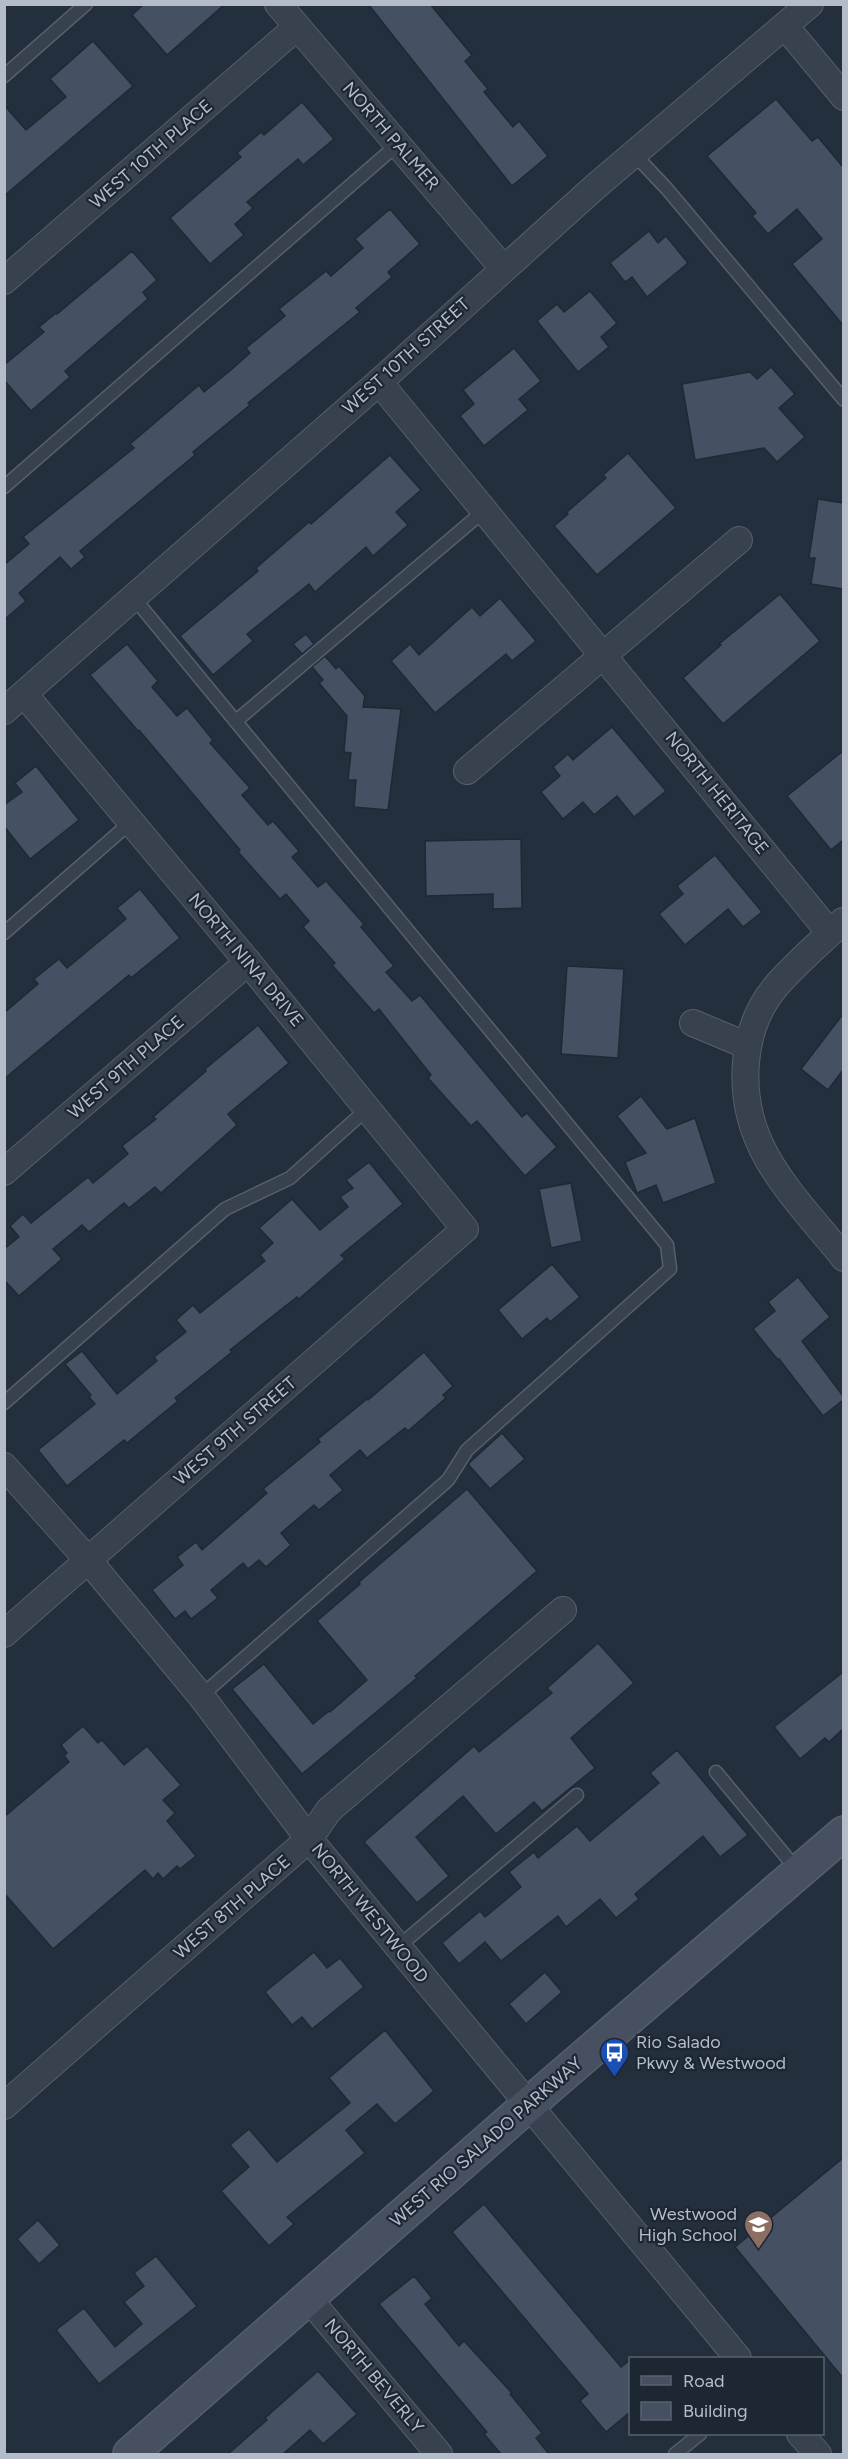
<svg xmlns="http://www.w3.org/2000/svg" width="848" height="2459" viewBox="0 0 848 2459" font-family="Figtree,sans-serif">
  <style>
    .building { fill: #455162; stroke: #1f2835; stroke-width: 1.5 }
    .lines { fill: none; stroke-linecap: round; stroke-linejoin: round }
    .service-casing { stroke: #565f6c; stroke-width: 15 }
    .minor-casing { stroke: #565f6c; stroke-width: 28 }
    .secondary-casing { stroke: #565f6c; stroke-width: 36 }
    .service { stroke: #38414e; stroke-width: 12 }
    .minor { stroke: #38414e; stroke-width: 26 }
    .secondary { stroke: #465061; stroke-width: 33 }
    .labels { text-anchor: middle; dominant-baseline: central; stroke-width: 4.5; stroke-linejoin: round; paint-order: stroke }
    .street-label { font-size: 18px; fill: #b4bcc9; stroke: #1d2633 }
    .poi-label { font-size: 18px; fill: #b4bcc9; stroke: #1d2633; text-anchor: start }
  </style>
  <rect width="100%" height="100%" fill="#242f3e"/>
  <g class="building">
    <path d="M144,4H225L167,55L132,15Z"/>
    <path d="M368,4H430L472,55L465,61L488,89L484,92L513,127L519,121L548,156L512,186Z"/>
    <path d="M93,41L133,86L4,196V105L26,130L66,97L50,79Z"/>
    <path d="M776,99L812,141L818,137L843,167V325L792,264L822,239L797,209L768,234L752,216L756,213L707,156Z"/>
    <path d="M302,102L334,139L303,165L298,159L247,202L253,208L235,224L244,235L210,264L170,218L241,157L237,153L261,132L264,135Z"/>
    <path d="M390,209L420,244L388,272L392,277L356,308L360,312L248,403L250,405L193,452L195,455L80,551L85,557L71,569L60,557L19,593L26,601L4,620V565L29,544L23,537L134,448L130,444L199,385L204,392L232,369L250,353L246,348L285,316L279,309L326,271L331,276L363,248L355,239Z"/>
    <path d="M649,231L658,243L666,236L688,263L647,297L632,277L625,282L610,263Z"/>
    <path d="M132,251L157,280L143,292L148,299L65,371L70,377L31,411L4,380V365L44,332L39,327L56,313L57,314Z"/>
    <path d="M590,291L617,323L601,337L609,347L578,372L537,321L557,304L564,312Z"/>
    <path d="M514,348L541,381L519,399L528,410L484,446L460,416L474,404L463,390Z"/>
    <path d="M771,367L795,394L779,408L805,437L777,462L764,448L695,460L682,384L750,372L757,379Z"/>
    <path d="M628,453L676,508L597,575L554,526L568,514L567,512L606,478L603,475Z"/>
    <path d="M390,455L421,490L396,512L408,525L373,556L366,547L315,592L309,584L247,634L253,641L213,675L180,636L258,571L256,568L309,522L311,524Z"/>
    <path d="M818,499L843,503V589L811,584L815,558H809Z"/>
    <path d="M780,594L820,641L723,724L683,678L721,645L719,644Z"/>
    <path d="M500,598L536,641L512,661L506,654L435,713L391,661L410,644L419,655L472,607L480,616Z"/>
    <path d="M306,634L314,644L302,654L293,644Z"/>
    <path d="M127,644L158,681L152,687L177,716L187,708L213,740L210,743L250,788L242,795L268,825L273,821L299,851L292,857L318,887L326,881L364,924L361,927L394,966L386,972L412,1001L420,995L522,1117L527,1113L557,1147L525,1176L477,1121L471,1126L428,1078L431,1075L379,1009L374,1013L332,965L335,963L303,927L309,921L286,894L280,899L238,852L240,850L139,730L138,731L90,675Z"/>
    <path d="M325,656L336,669L339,666L365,696L363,707L401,709L388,810L354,807L356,780H348L351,753L344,752L347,716L319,683L323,680L312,667Z"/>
    <path d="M612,727L666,791L634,817L617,796L594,815L583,802L563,819L541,792L560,776L553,767L568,754L573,760Z"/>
    <path d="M843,751V840L831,850L787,796Z"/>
    <path d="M36,766L79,820L30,859L4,826V805L22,792L15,783Z"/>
    <path d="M521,839L522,908L493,909V894L426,896L425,841Z"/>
    <path d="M715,855L762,912L743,927L728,909L685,945L659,914L683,894L677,886Z"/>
    <path d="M140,889L180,938L131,978L129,975L4,1079V1013L38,984L34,979L59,959L67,968L126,919L117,908Z"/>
    <path d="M567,966L624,969L618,1058L561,1054Z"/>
    <path d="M843,1014V1070L828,1090L801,1069Z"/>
    <path d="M258,1025L289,1063L228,1114L237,1125L161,1193L155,1187L129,1208L124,1203L89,1232L82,1225L53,1249L62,1259L19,1296L4,1280V1249L19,1237L10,1226L23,1214L31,1223L88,1177L93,1183L128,1154L122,1146L156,1119L153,1117L206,1071L205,1069Z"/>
    <path d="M641,1096L667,1129L695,1118L716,1183L663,1203L656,1185L637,1193L625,1162L646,1153L617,1116Z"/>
    <path d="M369,1162L403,1204L341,1255L345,1259L299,1299L297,1297L230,1350L232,1352L175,1398L178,1401L127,1443L124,1440L67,1486L38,1450L95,1404L89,1397L91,1395L65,1364L82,1351L117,1394L157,1361L154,1357L186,1332L176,1320L193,1305L200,1313L265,1261L260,1255L273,1243L259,1228L292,1199L320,1230L348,1207L340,1197L353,1188L346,1180Z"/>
    <path d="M571,1183L582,1241L551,1248L539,1189Z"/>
    <path d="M552,1264L580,1297L550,1322L547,1318L522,1339L498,1310Z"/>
    <path d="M798,1277L830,1317L802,1341L843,1396V1400L823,1416L779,1359L778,1360L753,1329L775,1311L768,1302Z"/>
    <path d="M424,1352L453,1386L443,1395L446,1398L408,1431L405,1428L367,1458L360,1450L330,1475L343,1490L319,1510L314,1505L281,1533L291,1545L266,1567L259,1560L248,1569L243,1563L211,1590L218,1598L191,1619L185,1611L175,1619L152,1590L183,1565L177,1557L196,1542L202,1550L267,1493L263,1489L320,1442L318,1439L367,1399L368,1400Z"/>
    <path d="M502,1433L525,1459L490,1489L468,1464Z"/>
    <path d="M467,1489L537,1571L415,1676L417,1678L302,1774L232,1689L264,1664L313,1724L329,1711L330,1712L367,1680L317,1621L360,1584L359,1582Z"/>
    <path d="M598,1643L634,1683L571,1738L595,1768L542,1811L534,1802L496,1834L463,1796L416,1837L449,1876L417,1903L364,1842L474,1746L479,1752L552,1693L547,1688Z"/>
    <path d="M843,1672V1729L829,1742L825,1738L800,1759L774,1727Z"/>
    <path d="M83,1726L98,1743L102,1740L124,1765L147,1746L181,1785L163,1800L175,1813L167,1821L196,1856L180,1869L177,1866L163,1879L158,1873L153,1879L145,1870L53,1949L4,1893V1817L69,1762L64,1756L67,1753L61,1745Z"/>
    <path d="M677,1750L748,1835L720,1857L703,1836L635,1894L639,1899L616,1918L600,1899L566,1927L558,1916L501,1961L485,1942L459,1964L442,1943L480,1911L485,1917L521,1887L509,1872L534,1852L538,1858L577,1826L590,1841L659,1783L650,1773Z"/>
    <path d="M314,1952L327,1968L340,1958L364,1987L312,2029L302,2017L292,2025L265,1992Z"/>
    <path d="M545,1972L562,1992L526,2024L509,2004Z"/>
    <path d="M385,2030L434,2091L395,2124L377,2104L346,2130L365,2153L287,2217L294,2224L269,2246L221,2191L249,2167L230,2145L249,2129L277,2162L350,2103L329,2078Z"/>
    <path d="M843,2158V2378L735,2247Z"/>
    <path d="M484,2204L621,2367L630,2360V2412L606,2432L580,2401L588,2394L452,2232Z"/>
    <path d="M38,2220L60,2245L39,2264L17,2239Z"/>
    <path d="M156,2256L197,2306L99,2384L56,2330L84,2308L115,2347L142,2324L124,2302L144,2286L134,2273Z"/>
    <path d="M414,2276L432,2298L425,2304L459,2346L464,2341L512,2393L510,2394L542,2433L536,2438L549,2454H501L484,2434L487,2432L379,2304Z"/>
    <path d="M318,2371L357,2414L323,2444L310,2430L283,2454H228L267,2420L265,2418Z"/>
  </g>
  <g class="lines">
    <defs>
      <g id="service">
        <path d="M4,76L86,4"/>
        <path d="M634,154L667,189L844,400"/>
        <path d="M4,487L398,144"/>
        <path d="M134,598L667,1245L670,1269L467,1450L448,1480L201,1696"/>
        <path d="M236,721L485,510"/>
        <path d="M4,933L131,822"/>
        <path d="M4,1403L225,1209L290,1178L367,1109"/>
        <path d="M716,1772L798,1871"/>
        <path d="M398,1947L577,1795"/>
        <path d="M675,2454L700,2434"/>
      </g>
      <g id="minor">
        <path d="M278,4L503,268"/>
        <path d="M785,26L844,97"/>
        <path d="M4,281L297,27"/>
        <path d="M379,382L830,933"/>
        <path d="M4,711L379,382L596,186L810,4"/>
        <path d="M467,771L739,540"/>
        <path d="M843,921C821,942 797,962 777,985C739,1029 737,1097 762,1148C780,1186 818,1225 844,1258"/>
        <path d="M693,1023L748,1046"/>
        <path d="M4,1172L248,962"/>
        <path d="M4,1466L88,1560L201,1696L309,1839L738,2358"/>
        <path d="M4,1634L465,1229L248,962L24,694"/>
        <path d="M4,2106L309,1839L329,1810L563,1610"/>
        <path d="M308,2298L439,2454"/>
        <path d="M800,2434L818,2454"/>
      </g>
      <path id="secondary" d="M130,2454L551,2085L844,1833"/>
    </defs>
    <use href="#service" class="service-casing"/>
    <use href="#minor" class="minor-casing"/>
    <use href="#secondary" class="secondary-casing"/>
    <use href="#service" class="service"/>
    <use href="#minor" class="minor"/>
    <use href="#secondary" class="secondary"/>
  </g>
  <defs>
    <symbol id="bus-pin" viewBox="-11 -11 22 30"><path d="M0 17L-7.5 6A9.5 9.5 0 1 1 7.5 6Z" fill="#1a4fb4" stroke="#1d2633"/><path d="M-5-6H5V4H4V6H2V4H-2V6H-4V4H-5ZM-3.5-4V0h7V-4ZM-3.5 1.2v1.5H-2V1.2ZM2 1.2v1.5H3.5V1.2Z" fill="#fff"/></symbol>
    <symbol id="school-pin" viewBox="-11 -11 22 30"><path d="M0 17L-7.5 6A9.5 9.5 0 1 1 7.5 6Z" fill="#8d6e63" stroke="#1d2633"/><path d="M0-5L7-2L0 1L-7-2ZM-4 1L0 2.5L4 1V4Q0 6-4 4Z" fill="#fff"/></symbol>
  </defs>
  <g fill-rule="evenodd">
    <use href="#bus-pin" x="598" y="2036" width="33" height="45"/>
    <use href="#school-pin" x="742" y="2208" width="33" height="45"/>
  </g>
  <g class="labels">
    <g class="street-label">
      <text transform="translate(391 136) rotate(49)">NORTH PALMER</text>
      <text transform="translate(151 154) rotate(-41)">WEST 10TH PLACE</text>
      <text transform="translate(406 356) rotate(-42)">WEST 10TH STREET</text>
      <text transform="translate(717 793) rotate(51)">NORTH HERITAGE</text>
      <text transform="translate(246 960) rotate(50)">NORTH NINA DRIVE</text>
      <text transform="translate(126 1067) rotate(-41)">WEST 9TH PLACE</text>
      <text transform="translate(235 1431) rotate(-41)">WEST 9TH STREET</text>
      <text transform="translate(232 1907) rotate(-41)">WEST 8TH PLACE</text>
      <text transform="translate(370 1913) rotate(51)">NORTH WESTWOOD</text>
      <text transform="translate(486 2142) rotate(-41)">WEST RIO SALADO PARKWAY</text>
      <text transform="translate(374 2376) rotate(50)">NORTH BEVERLY</text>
    </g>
    <g class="poi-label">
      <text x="636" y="2042">Rio Salado<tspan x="636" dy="21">Pkwy &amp; Westwood</tspan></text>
      <text x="737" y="2214" text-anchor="end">Westwood<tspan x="737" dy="21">High School</tspan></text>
    </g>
  </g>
  <rect width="848" height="2459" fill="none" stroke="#b4bcc9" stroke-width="12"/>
  <rect x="629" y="2357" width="195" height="78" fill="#1d2633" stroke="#59626f" stroke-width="1.5"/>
  <rect x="641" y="2376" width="30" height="9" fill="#465061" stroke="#59626f" stroke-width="1.5"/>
  <text x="683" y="2387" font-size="18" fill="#b4bcc9">Road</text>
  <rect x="641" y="2402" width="30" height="18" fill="#455162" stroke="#59626f" stroke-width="1.5"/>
  <text x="683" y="2417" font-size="18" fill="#b4bcc9">Building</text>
</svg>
